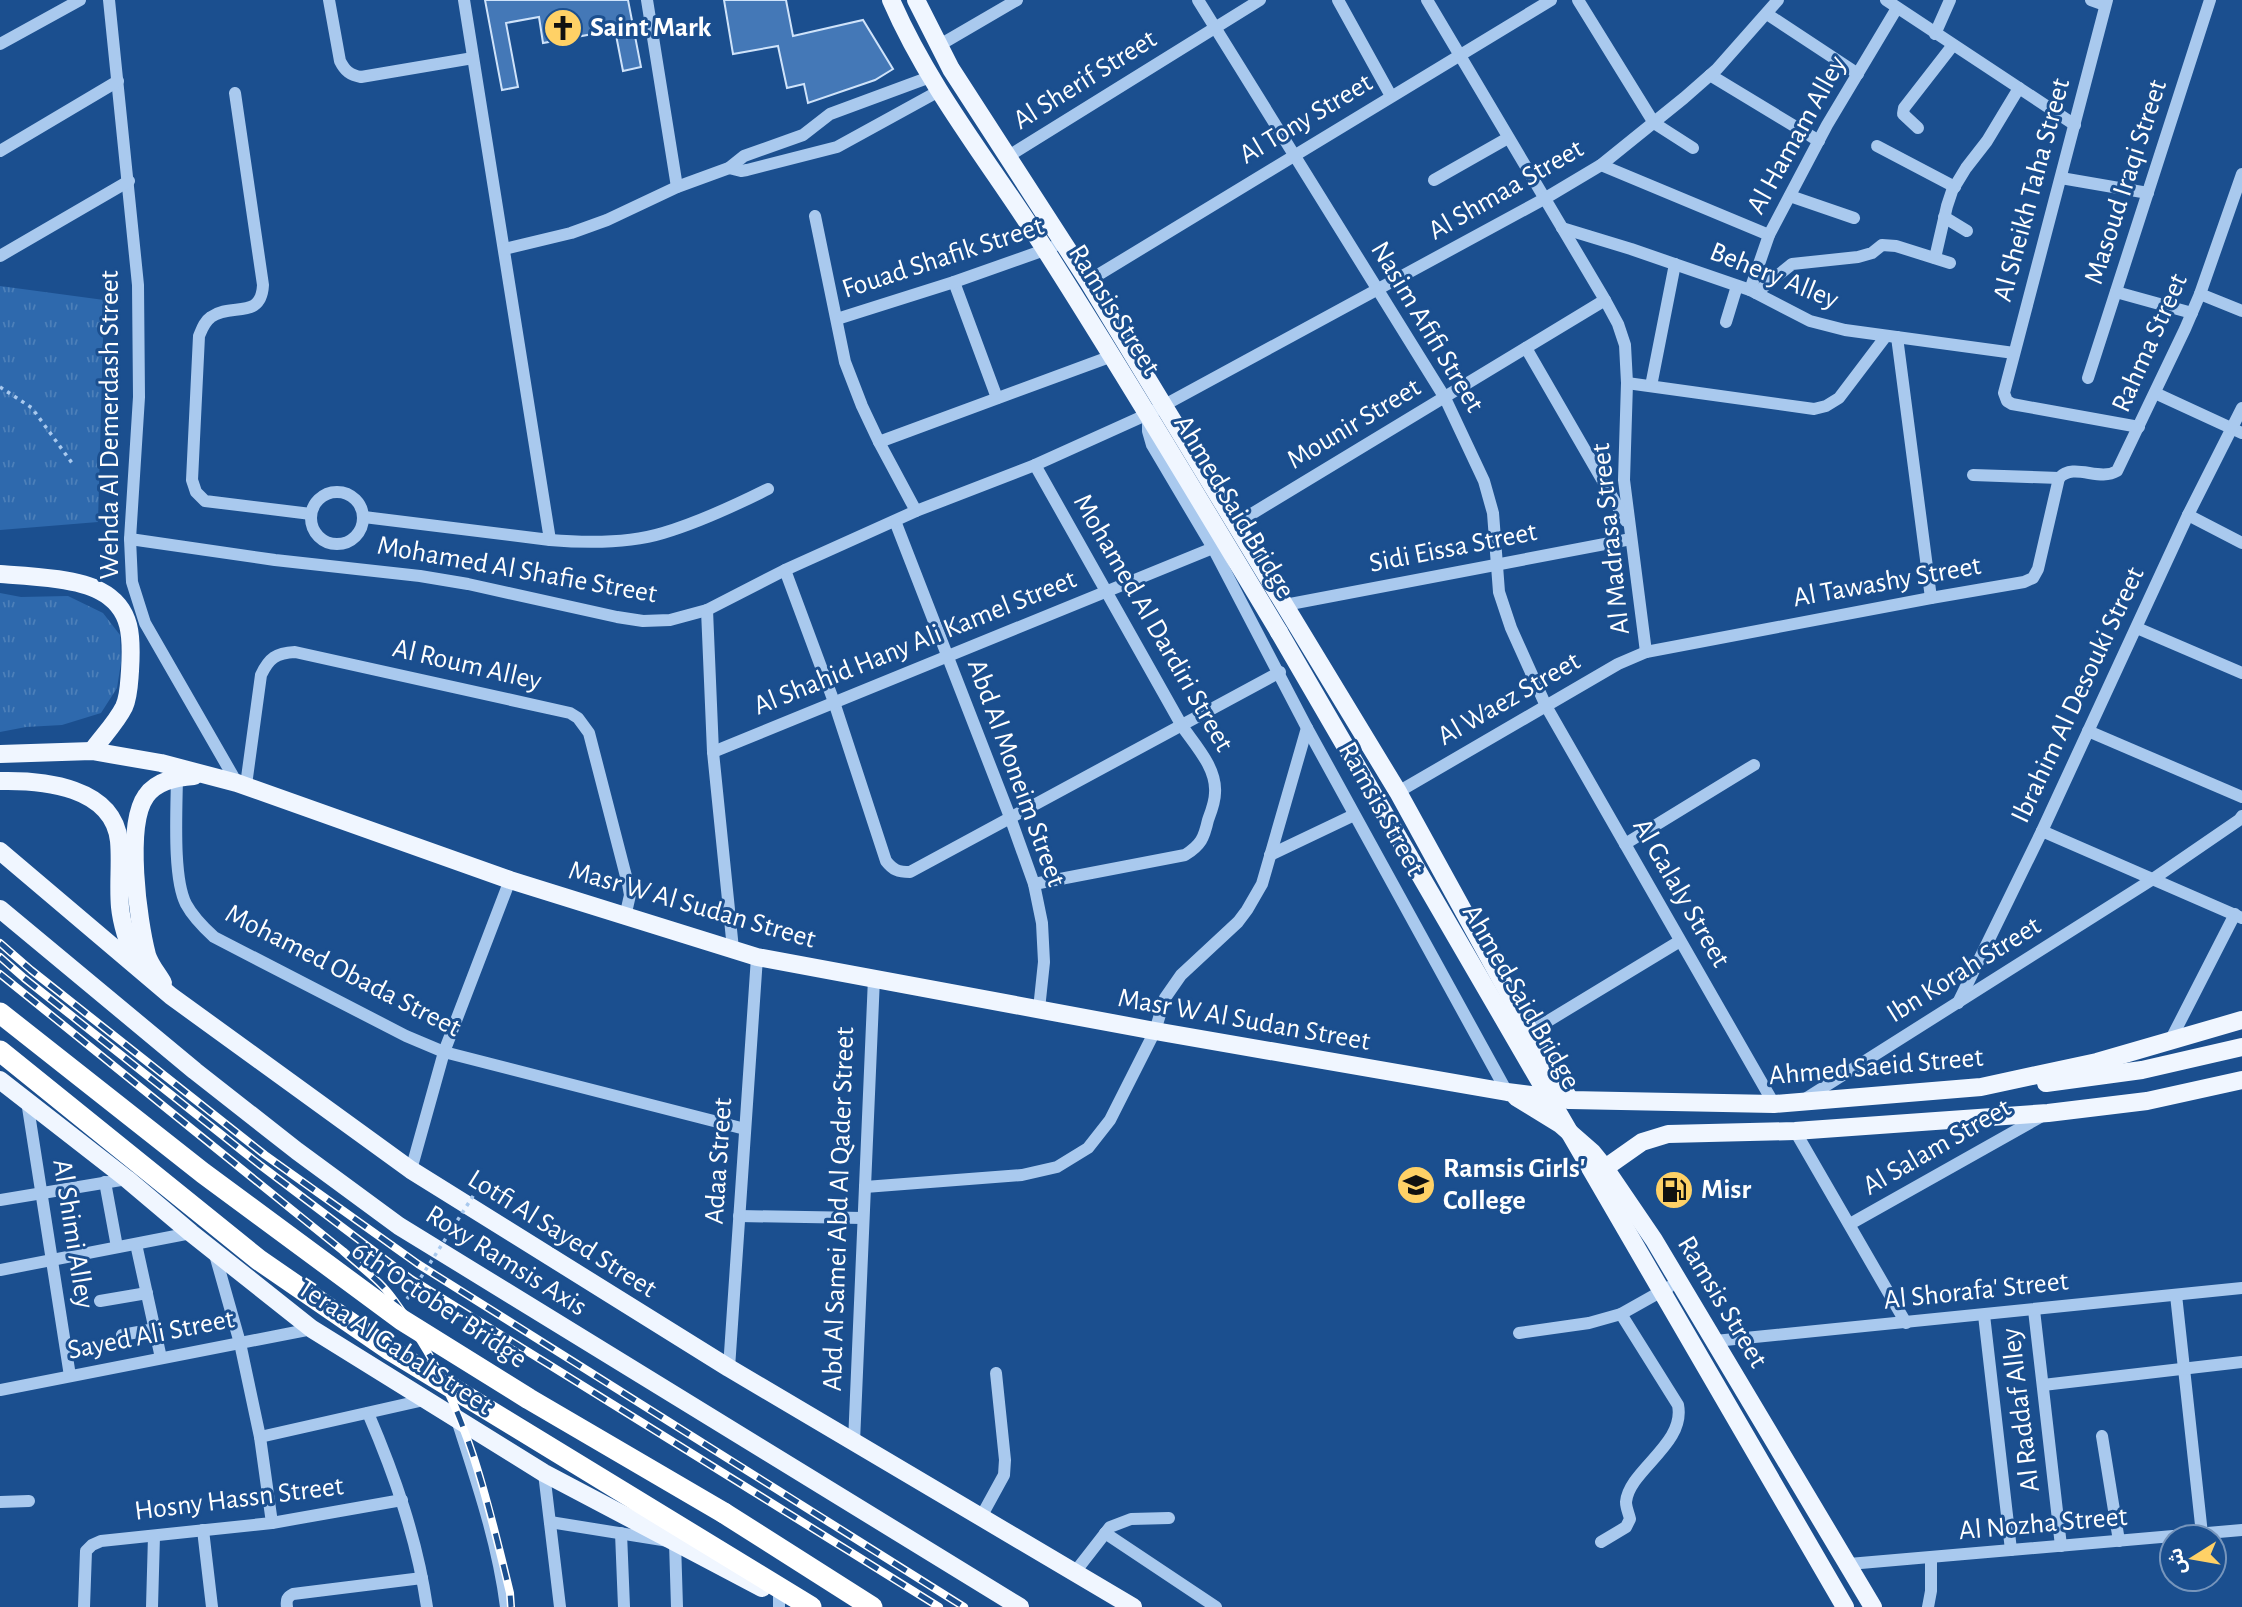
<svg xmlns="http://www.w3.org/2000/svg" width="2242" height="1607" viewBox="0 0 2242 1607" font-family="'Alegreya Sans','Noto Sans Arabic',sans-serif">
  <style>
    .park { fill: url(#park-tufts) }
    .building { fill: #4478b7; stroke: #cfe3fa; stroke-width: 2 }
    .lines { fill: none; stroke-linecap: round; stroke-linejoin: round }
    .path { stroke: #a9c9ee; stroke-width: 3.5; stroke-dasharray: 3.5 5; stroke-linecap: butt }
    .minor { stroke: #a9c9ee; stroke-width: 12 }
    .major { stroke: #f0f6ff; stroke-width: 18 }
    .highway { stroke: #fff; stroke-width: 21 }
    .rail-casing { stroke: #fff; stroke-width: 8 }
    .rail { stroke: #1b4f8f; stroke-width: 5; stroke-dasharray: 16; stroke-linecap: butt }
    .path-bridge { stroke: #a9c9ee; stroke-width: 3.5; stroke-dasharray: 3.5 5; stroke-linecap: butt }
    .major-bridge { stroke: #f0f6ff; stroke-width: 18 }
    .highway-bridge { stroke: #fff; stroke-width: 21 }
    .labels { text-anchor: middle; dominant-baseline: central; stroke-width: 6; stroke-linejoin: round; paint-order: stroke }
    .poi-label { font-size: 28px; font-weight: bold; fill: #fff; stroke: #1b4f8f; text-anchor: start }
    .street-label { font-size: 28px; fill: #fff; stroke: #1b4f8f }
  </style>
  <defs>
    <pattern id="park-tufts" width="24" height="20" patternUnits="userSpaceOnUse" patternTransform="scale(1.75)"><rect width="24" height="20" fill="#2e69ad"/><path d="M3 7l-1-3M5 7V3M7 7l1-3M15 17l-1-3M17 17v-4M19 17l1-3" fill="none" stroke="#4d80b9"/></pattern>
  </defs>
  <rect width="100%" height="100%" fill="#1b4f8f"/>
  <g class="park">
    <path d="M0,286L104,300L98,522L0,530Z"/>
    <path d="M0,593L21,597L68,596L103,613L120,635L121,663L117,688L101,713L62,725L26,727L0,732Z"/>
  </g>
  <g class="building">
    <path d="M485,0H628L641,67L623,71L615,30L543,43L539,17L506,23L518,87L502,90Z"/>
    <path d="M724,0H786L793,36L863,20L893,69L875,80L808,103L804,84L787,88L778,46L733,54Z"/>
  </g>
  <g class="lines">
    <g class="path">
      <path d="M0,387L32,408L72,463"/>
      <path d="M502,1267L511,1253"/>
    </g>
    <g class="minor">
      <path d="M109,0L138,285L139,397L130,539L132,582L145,623L237,783"/>
      <path d="M329,0L340,61C345,71 350,75 361,77L473,58"/>
      <path d="M464,0L550,540"/>
      <path d="M647,0L677,187"/>
      <path d="M1198,0L1445,398L1484,481L1493,513L1499,592L1511,628L1546,706L1774,1104"/>
      <path d="M1338,0L1391,96"/>
      <path d="M1427,0L1605,300L1618,324L1625,345L1627,383L1624,480L1646,652"/>
      <path d="M1578,0L1654,123L1693,148"/>
      <path d="M1886,0L2075,125"/>
      <path d="M2091,0L2105,5"/>
      <path d="M2107,0L2004,393L2007,401L2012,404L2139,427"/>
      <path d="M1767,14L1858,74"/>
      <path d="M1935,34L1950,0"/>
      <path d="M0,44L80,0"/>
      <path d="M938,46L1017,0"/>
      <path d="M1710,75L1819,141"/>
      <path d="M235,93L263,285C261,321 231,302 211,317C204,322 202,329 199,336L192,480L196,492L205,501L311,514"/>
      <path d="M1918,128L1903,114L1904,108L1953,45"/>
      <path d="M1877,146L1955,187"/>
      <path d="M0,151L118,81"/>
      <path d="M1007,157L1260,0"/>
      <path d="M1601,165L1769,235"/>
      <path d="M729,168L741,171L747,170L837,147L939,91"/>
      <path d="M2061,178L2148,193"/>
      <path d="M1434,180L1508,138"/>
      <path d="M1790,196L1854,218"/>
      <path d="M815,216L845,362L862,406L879,442L916,511"/>
      <path d="M1944,217L1967,231"/>
      <path d="M1562,228L1631,249L1750,290L1810,321L1845,330L2014,353"/>
      <path d="M504,249L571,233L607,220L677,187L729,168L744,156L803,135L830,114L930,77"/>
      <path d="M0,256L129,181"/>
      <path d="M1935,258L1947,206L1952,191L1966,168L1987,141L2019,88"/>
      <path d="M1088,281L1551,0"/>
      <path d="M954,282L997,398"/>
      <path d="M1750,290L1769,235L1827,125L1897,8"/>
      <path d="M2116,292L2192,313"/>
      <path d="M1756,293L1792,264L1858,257L1872,253L1882,245L1896,246L1950,263"/>
      <path d="M2200,294L2242,311"/>
      <path d="M837,319L954,282L1053,247"/>
      <path d="M1726,322L1737,286"/>
      <path d="M1897,337L1931,598"/>
      <path d="M1526,348L1626,521"/>
      <path d="M2088,378L2210,0"/>
      <path d="M1627,383L1814,409L1826,406L1839,398L1886,336"/>
      <path d="M1651,386L1675,264"/>
      <path d="M2155,393L2242,433"/>
      <path d="M1148,415V431L1152,445L1213,548L1307,728L1507,1092"/>
      <path d="M879,442L1112,356"/>
      <path d="M1973,475L2059,478"/>
      <path d="M2059,478C2074,462 2099,482 2117,471L2185,329L2200,294L2242,174"/>
      <circle cx="337" cy="518" r="26"/>
      <path d="M2188,515L2242,543"/>
      <path d="M364,517L550,540C586,543 627,544 663,533C700,522 734,506 768,489"/>
      <path d="M895,521L1010,817L1034,884L1042,923L1044,962L1039,1009"/>
      <path d="M1235,524L1605,300"/>
      <path d="M130,539L275,560L420,576L468,584L617,617L643,621L670,620L707,610L785,570L916,511L1035,465L1148,414L1544,199L1601,165L1684,98L1717,69L1778,0"/>
      <path d="M785,570L834,702L886,861C893,870 898,872 910,872L1280,672"/>
      <path d="M1285,605L1631,539"/>
      <path d="M707,610L713,752L733,949"/>
      <path d="M2137,628L2242,673"/>
      <path d="M2088,731L2242,797"/>
      <path d="M713,752L1213,548"/>
      <path d="M177,772C177,805 172,877 186,904C193,917 203,927 214,937L406,1036L444,1052L745,1129"/>
      <path d="M246,785L261,675C269,658 276,653 295,652L570,713L578,718L589,733L628,884L630,895L625,917"/>
      <path d="M1398,792L1618,664L1646,652L1931,598L2024,582L2033,578L2038,569L2059,478"/>
      <path d="M2042,831L2242,918"/>
      <path d="M1625,844L1754,765"/>
      <path d="M1270,855L1354,815"/>
      <path d="M1034,884L1185,855C1201,845 1204,838 1208,820C1211,812 1215,802 1215,793C1217,768 1195,745 1182,726L1035,465"/>
      <path d="M1958,1003L2042,831L2188,515L2242,408"/>
      <path d="M1530,1032L1680,941"/>
      <path d="M2169,1043L2235,914"/>
      <path d="M1805,1099L2153,879L2239,820L2242,816"/>
      <path d="M27,1101L70,1376"/>
      <path d="M1795,1131L1906,1323"/>
      <path d="M411,1170L444,1052L510,880"/>
      <path d="M105,1182L117,1247"/>
      <path d="M865,1187L1022,1175L1057,1167L1088,1148L1110,1120L1155,1031L1165,998L1181,975L1238,922L1247,910L1262,884L1307,728"/>
      <path d="M0,1200L127,1179"/>
      <path d="M739,1216L863,1218"/>
      <path d="M1850,1224L2042,1116"/>
      <path d="M136,1244L161,1358"/>
      <path d="M214,1251L240,1343L260,1437L272,1523"/>
      <path d="M0,1270L191,1233"/>
      <path d="M2176,1295L2202,1534"/>
      <path d="M100,1301L147,1293"/>
      <path d="M2034,1310L2061,1546"/>
      <path d="M1984,1315L2011,1550"/>
      <path d="M1519,1333L1589,1323L1621,1314L1669,1287"/>
      <path d="M122,1335L155,1329"/>
      <path d="M1715,1341L2242,1288"/>
      <path d="M729,1368L757,957"/>
      <path d="M2043,1385L2242,1362"/>
      <path d="M0,1390L312,1329"/>
      <path d="M368,1413C395,1476 417,1539 427,1607"/>
      <path d="M457,1420C477,1482 498,1543 506,1607"/>
      <path d="M2102,1436L2119,1541"/>
      <path d="M260,1437L424,1400"/>
      <path d="M854,1442L874,978"/>
      <path d="M544,1473L560,1607"/>
      <path d="M0,1502L29,1501"/>
      <path d="M981,1517L1004,1475L1005,1460L996,1373"/>
      <path d="M550,1522L675,1542L677,1607"/>
      <path d="M203,1530L212,1607"/>
      <path d="M621,1533L624,1607"/>
      <path d="M1105,1533L1216,1607"/>
      <path d="M1601,1542L1626,1527L1630,1519C1629,1514 1626,1508 1626,1502C1629,1470 1686,1444 1678,1405L1621,1314"/>
      <path d="M1849,1564L2242,1530"/>
      <path d="M1075,1572L1110,1527L1131,1519L1169,1518"/>
      <path d="M779,1597V1607"/>
      <path d="M84,1607L86,1551L92,1545L101,1541L272,1523L402,1500"/>
      <path d="M152,1607L154,1536"/>
      <path d="M287,1607C286,1600 287,1597 293,1594L422,1578"/>
      <path d="M1928,1607L1931,1591V1559"/>
    </g>
    <g class="major">
      <path d="M891,0C929,88 990,163 1041,243C1123,371 1201,502 1279,632"/>
      <path d="M916,0L951,69L1088,281L1398,792L1530,1032L1570,1100"/>
      <path d="M0,574C27,576 78,578 100,591C133,608 132,639 130,671C129,683 129,696 124,707C116,723 102,737 92,751"/>
      <path d="M0,754L92,751L161,763L237,783L510,880L757,957L1155,1031L1507,1092L1570,1100L1774,1104L1981,1087L2097,1062L2242,1020"/>
      <path d="M0,781C44,780 113,787 119,841C121,863 118,885 120,907C122,927 129,946 137,964"/>
      <path d="M0,851L171,996L411,1170L729,1368L1133,1607"/>
      <path d="M0,909L195,1071L297,1151L399,1226L1020,1607"/>
      <path d="M163,983C158,974 150,965 147,955C138,921 125,825 146,796C157,780 178,777 194,776"/>
      <path d="M0,1080L127,1179L191,1233L312,1329L544,1473L762,1588"/>
      <path d="M2046,1083L2142,1070L2242,1047"/>
      <path d="M1516,1097L1560,1124L1592,1152L1605,1168L1654,1240L1873,1607"/>
      <path d="M1605,1168L1642,1142L1668,1134L1795,1131L2048,1113L2147,1101L2242,1080"/>
    </g>
    <path class="highway" d="M724,1513L872,1607"/>
    <defs>
      <g id="rail">
        <path d="M0,943L31,970L265,1155L418,1264L964,1607"/>
        <path d="M0,957L24,978L260,1165L411,1279L939,1607"/>
        <path d="M0,974L343,1251C357,1264 374,1276 386,1290C399,1305 409,1322 419,1338C469,1417 488,1503 510,1593L511,1607"/>
      </g>
    </defs>
    <use href="#rail" class="rail-casing"/>
    <use href="#rail" class="rail"/>
    <path class="path-bridge" d="M407,1299L475,1193"/>
    <path class="major-bridge" d="M1279,632L1845,1607"/>
    <g class="highway-bridge">
      <path d="M0,1013L203,1173L402,1320L529,1399L724,1513"/>
      <path d="M0,1051L259,1260L390,1350L811,1607"/>
    </g>
  </g>
  <defs>
    <symbol id="church-disc" viewBox="-11 -11 22 22"><circle r="9.5" fill="#ffd166" stroke="#1b4f8f"/><path d="M-1.2-6h2.4v3.5h3.3v2.4h-3.3V6h-2.4V-.1h-3.3v-2.4h3.3Z" fill="#111"/></symbol>
    <symbol id="school-disc" viewBox="-11 -11 22 22"><circle r="9.5" fill="#ffd166" stroke="#1b4f8f"/><path d="M0-5L7-2L0 1L-7-2ZM-4 1L0 2.5L4 1V4Q0 6-4 4Z" fill="#111"/></symbol>
    <symbol id="fuel-disc" viewBox="-11 -11 22 22"><circle r="9.5" fill="#ffd166" stroke="#1b4f8f"/><path d="M-5.5-6h7V0h2V4h1.3V-2.5L3-4.5l.8-.8L6-3V5H2.5V1h-1V6h-7ZM-4.2-4.7v3.2H.2V-4.7Z" fill="#111"/></symbol>
  </defs>
  <g fill-rule="evenodd">
    <use href="#church-disc" x="541" y="6" width="44" height="44"/>
    <use href="#school-disc" x="1394" y="1163" width="44" height="44"/>
    <use href="#fuel-disc" x="1652" y="1168" width="44" height="44"/>
  </g>
  <g class="labels">
    <g class="poi-label">
      <text x="590" y="28">Saint Mark</text>
      <text x="1443" y="1169">Ramsis Girls'<tspan x="1443" dy="32">College</tspan></text>
      <text x="1701" y="1190">Misr</text>
    </g>
    <g class="street-label">
      <text transform="translate(1085 80) rotate(-32)">Al Sherif Street</text>
      <text transform="translate(1306 119) rotate(-31)">Al Tony Street</text>
      <text transform="translate(1797 135) rotate(-61)">Al Hamam Alley</text>
      <text transform="translate(2126 182) rotate(-72)">Masoud Iraqi Street</text>
      <text transform="translate(1506 190) rotate(-30)">Al Shmaa Street</text>
      <text transform="translate(2032 190) rotate(-75)">Al Sheikh Taha Street</text>
      <text transform="translate(943 258) rotate(-18)">Fouad Shafik Street</text>
      <text transform="translate(1774 276) rotate(22)">Behery Alley</text>
      <text transform="translate(1114 310) rotate(58)">Ramsis Street</text>
      <text transform="translate(1427 327) rotate(59)">Nasim Afifi Street</text>
      <text transform="translate(2150 343) rotate(-66)">Rahma Street</text>
      <text transform="translate(1354 424) rotate(-31)">Mounir Street</text>
      <text transform="translate(110 425) rotate(-90)">Wehda Al Demerdash Street</text>
      <text transform="translate(1234 507) rotate(59)">Ahmed Said Bridge</text>
      <text transform="translate(1611 539) rotate(-96)">Al Madrasa Street</text>
      <text transform="translate(1453 548) rotate(-11)">Sidi Eissa Street</text>
      <text transform="translate(517 570) rotate(10)">Mohamed Al Shafie Street</text>
      <text transform="translate(1887 582) rotate(-10)">Al Tawashy Street</text>
      <text transform="translate(1153 623) rotate(60)">Mohamed Al Dardiri Street</text>
      <text transform="translate(915 643) rotate(-22)">Al Shahid Hany Ali Kamel Street</text>
      <text transform="translate(467 665) rotate(13)">Al Roum Alley</text>
      <text transform="translate(2078 695) rotate(-65)">Ibrahim Al Desouki Street</text>
      <text transform="translate(1509 699) rotate(-30)">Al Waez Street</text>
      <text transform="translate(1016 773) rotate(70)">Abd Al Moneim Street</text>
      <text transform="translate(1381 809) rotate(61)">Ramsis Street</text>
      <text transform="translate(1681 893) rotate(60)">Al Galaly Street</text>
      <text transform="translate(692 905) rotate(16)">Masr W Al Sudan Street</text>
      <text transform="translate(1964 970) rotate(-32)">Ibn Korah Street</text>
      <text transform="translate(343 971) rotate(27)">Mohamed Obada Street</text>
      <text transform="translate(1521 997) rotate(60)">Ahmed Said Bridge</text>
      <text transform="translate(1244 1020) rotate(10)">Masr W Al Sudan Street</text>
      <text transform="translate(1876 1067) rotate(-5)">Ahmed Saeid Street</text>
      <text transform="translate(1937 1147) rotate(-30)">Al Salam Street</text>
      <text transform="translate(719 1161) rotate(-86)">Adaa Street</text>
      <text transform="translate(839 1209) rotate(-88)">Abd Al Samei Abd Al Qader Street</text>
      <text transform="translate(73 1234) rotate(81)">Al Shimi Alley</text>
      <text transform="translate(562 1234) rotate(32)">Lotfi Al Sayed Street</text>
      <text transform="translate(506 1261) rotate(32)">Roxy Ramsis Axis</text>
      <text transform="translate(1976 1291) rotate(-6)">Al Shorafa' Street</text>
      <text transform="translate(1722 1302) rotate(59)">Ramsis Street</text>
      <text transform="translate(439 1305) rotate(34)">6th October Bridge</text>
      <text transform="translate(151 1335) rotate(-11)">Sayed Ali Street</text>
      <text transform="translate(395 1347) rotate(33)">Teraa Al Gabal Street</text>
      <text transform="translate(2021 1410) rotate(-97)">Al Raddaf Alley</text>
      <text transform="translate(239 1499) rotate(-7)">Hosny Hassn Street</text>
      <text transform="translate(2043 1524) rotate(-5)">Al Nozha Street</text>
    </g>
  </g>
  <g transform="translate(2193 1558) rotate(259)"><circle r="33" fill="#1b4f8f" stroke="#7695bc" stroke-width="2"/>
  <path d="M0-5L12 26L0 18L-12 26Z" fill="#ffd166"/>
  <text y="-10" font-size="19" font-weight="bold" text-anchor="middle" fill="#ffffff">ش</text>
  </g>
</svg>
